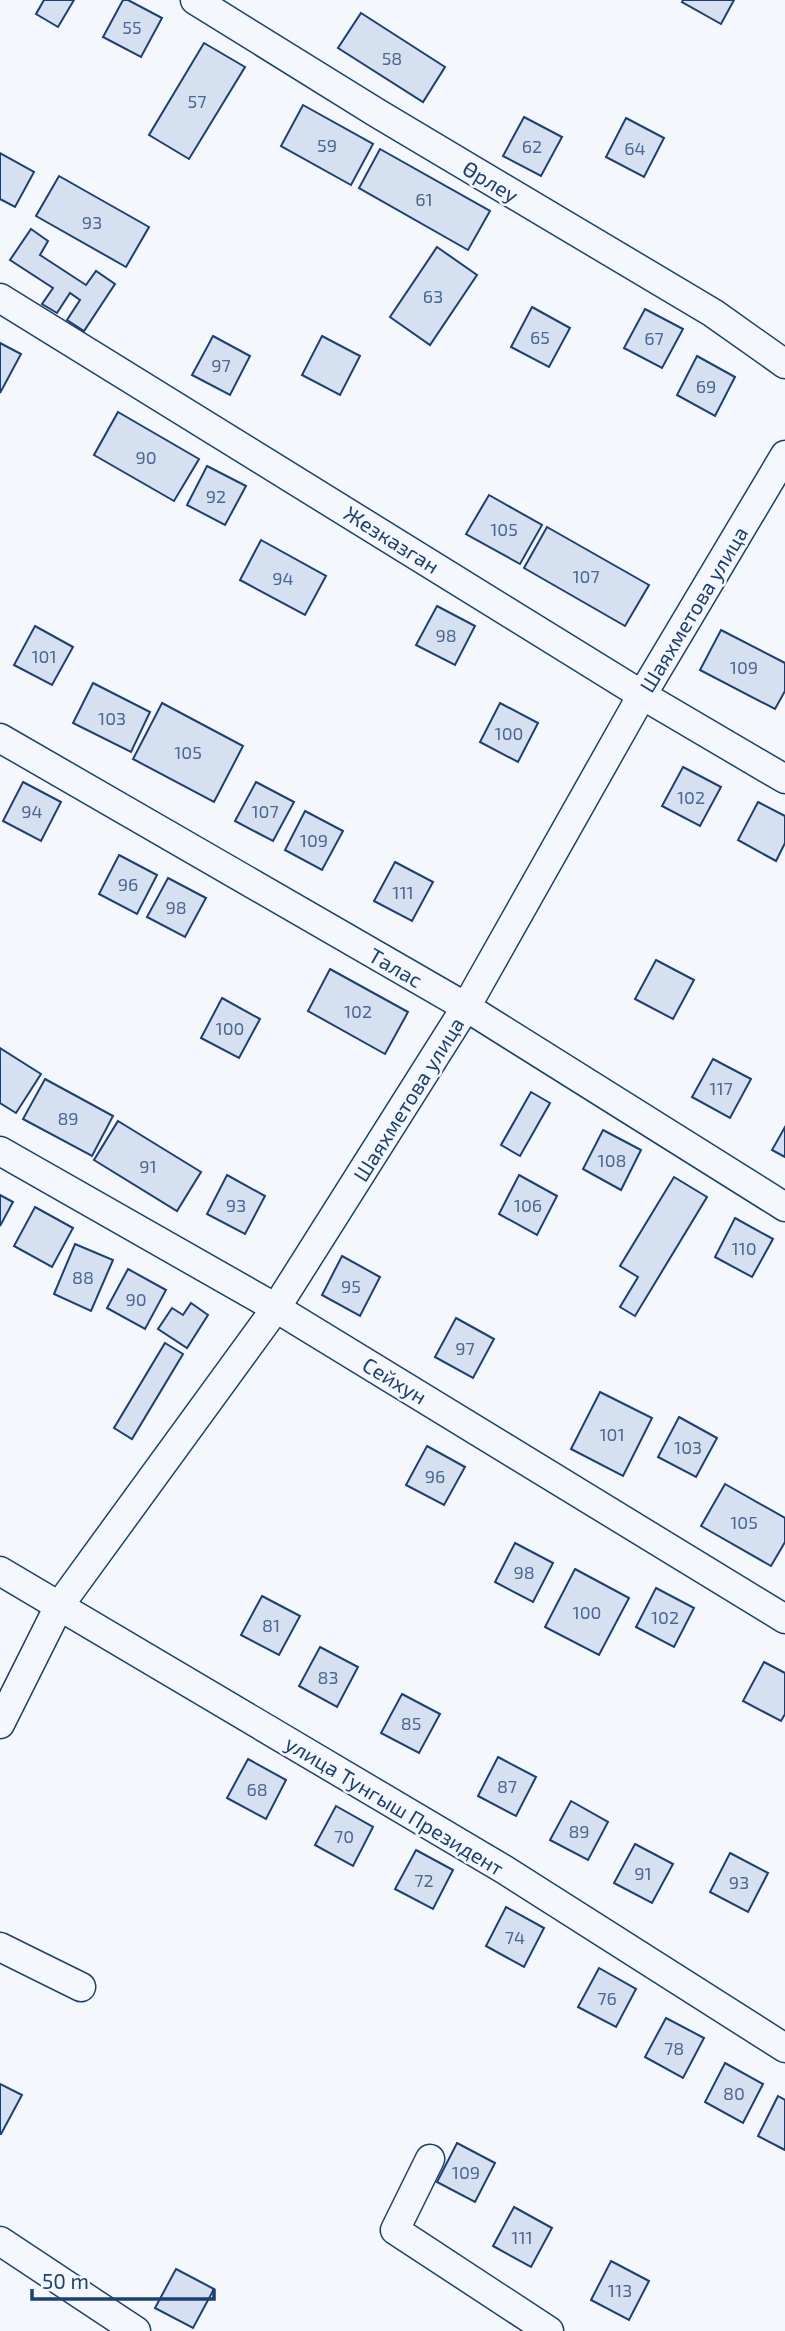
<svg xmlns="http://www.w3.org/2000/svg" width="785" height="2331" viewBox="0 0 785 2331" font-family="'Exo 2',sans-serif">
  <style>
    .building { fill: #d5e0f0; stroke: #1d3f73; stroke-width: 2 }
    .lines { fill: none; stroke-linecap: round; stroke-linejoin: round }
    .minor-casing { stroke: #1d3f73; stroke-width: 31 }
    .minor { stroke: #f4f7fb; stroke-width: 28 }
    .labels { text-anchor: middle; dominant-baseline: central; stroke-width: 5; stroke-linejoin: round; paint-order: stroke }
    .number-label { font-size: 18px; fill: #4b6792 }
    .street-label { font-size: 21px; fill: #1d3f73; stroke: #f4f7fb }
  </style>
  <rect width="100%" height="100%" fill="#f4f7fb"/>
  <g class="building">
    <path d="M44,0H74L58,27L36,14Z"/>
    <path d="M123,0H128L162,18L141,57L103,37Z"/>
    <path d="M683,0H734L721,24L682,2Z"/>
    <path d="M361,13L445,67L423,102L338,48Z"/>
    <path d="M204,43L245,67L189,159L149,135Z"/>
    <path d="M303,105L373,144L351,185L281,146Z"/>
    <path d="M524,117L562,137L541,176L503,156Z"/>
    <path d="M626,118L664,138L644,177L606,157Z"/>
    <path d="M380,149L490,211L468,250L359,188Z"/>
    <path d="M0,153L34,172L15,207L0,199Z"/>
    <path d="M59,176L149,227L126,267L36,216Z"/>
    <path d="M31,229L48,241L40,255L86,285L96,271L115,284L84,331L67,320L80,300L70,293L57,313L42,304L53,288L10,260Z"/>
    <path d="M437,247L477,275L430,345L390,317Z"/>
    <path d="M532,307L570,328L549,367L511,347Z"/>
    <path d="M645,309L683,329L662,368L624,348Z"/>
    <path d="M213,336L250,356L230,395L192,375Z"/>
    <path d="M322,336L360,356L340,395L302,375Z"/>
    <path d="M0,343L21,354L0,393Z"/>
    <path d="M697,356L735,377L715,416L677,395Z"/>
    <path d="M118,412L199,459L174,501L94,455Z"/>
    <path d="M207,466L246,486L225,525L187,505Z"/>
    <path d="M489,495L542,525L520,564L466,534Z"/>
    <path d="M547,527L649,585L625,626L524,568Z"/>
    <path d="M261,540L326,576L305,615L240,580Z"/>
    <path d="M437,606L475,626L455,665L416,645Z"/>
    <path d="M35,626L73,647L52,685L14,665Z"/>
    <path d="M721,630L785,663V691L775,709L700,670Z"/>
    <path d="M93,683L150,712L131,752L73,723Z"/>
    <path d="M162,703L243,746L214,802L133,759Z"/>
    <path d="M500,703L538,723L518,762L480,742Z"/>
    <path d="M683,767L721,787L700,826L662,806Z"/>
    <path d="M23,782L61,802L41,841L3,821Z"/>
    <path d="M256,782L294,802L273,841L235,821Z"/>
    <path d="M758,802L785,816V843L776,861L738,840Z"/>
    <path d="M305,811L343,831L322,870L285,850Z"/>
    <path d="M119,855L157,875L137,914L99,894Z"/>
    <path d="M395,862L433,882L412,921L374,901Z"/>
    <path d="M168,878L206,898L185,937L147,917Z"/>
    <path d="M656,960L694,980L673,1019L635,999Z"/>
    <path d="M330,969L408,1012L385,1054L308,1011Z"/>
    <path d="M222,998L260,1019L239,1058L201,1038Z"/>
    <path d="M0,1048L41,1074L16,1113L0,1103Z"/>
    <path d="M713,1059L751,1079L730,1118L692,1097Z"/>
    <path d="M45,1079L113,1116L92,1156L23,1119Z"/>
    <path d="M531,1092L550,1103L520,1156L501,1145Z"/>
    <path d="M118,1121L201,1172L177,1211L94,1160Z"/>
    <path d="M785,1127V1157L772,1150Z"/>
    <path d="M603,1130L641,1150L621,1190L583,1169Z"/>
    <path d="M227,1175L265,1196L245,1234L207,1214Z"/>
    <path d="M519,1175L557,1196L537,1235L499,1214Z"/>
    <path d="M674,1177L707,1197L635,1316L620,1307L638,1277L620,1266Z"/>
    <path d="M0,1195L13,1202L0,1226Z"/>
    <path d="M35,1207L73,1228L52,1267L14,1246Z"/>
    <path d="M735,1218L773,1239L752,1277L715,1257Z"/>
    <path d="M75,1244L113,1260L91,1311L54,1294Z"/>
    <path d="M342,1256L380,1277L360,1316L322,1295Z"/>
    <path d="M128,1269L166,1290L145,1329L107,1308Z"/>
    <path d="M191,1303L208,1315L187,1348L158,1329L172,1308L183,1315Z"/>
    <path d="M456,1318L494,1339L473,1378L435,1357Z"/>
    <path d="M165,1343L183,1354L132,1439L114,1428Z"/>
    <path d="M600,1392L652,1418L623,1476L571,1449Z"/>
    <path d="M679,1417L717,1438L696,1477L658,1457Z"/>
    <path d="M427,1446L465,1467L444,1505L406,1485Z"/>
    <path d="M725,1484L785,1518V1542L771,1566L701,1526Z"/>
    <path d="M515,1543L553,1563L533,1602L495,1582Z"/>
    <path d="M575,1569L629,1598L599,1655L545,1627Z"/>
    <path d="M656,1588L694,1608L674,1647L636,1627Z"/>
    <path d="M262,1596L300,1616L279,1655L241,1635Z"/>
    <path d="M320,1647L358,1667L337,1707L299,1686Z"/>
    <path d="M764,1662L785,1673V1714L781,1721L743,1701Z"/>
    <path d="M402,1694L440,1714L419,1753L381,1733Z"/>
    <path d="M498,1757L536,1777L516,1816L478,1796Z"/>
    <path d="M248,1759L286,1780L266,1819L227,1798Z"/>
    <path d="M571,1801L608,1822L588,1860L550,1840Z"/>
    <path d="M336,1806L373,1827L353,1866L315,1845Z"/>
    <path d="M635,1844L673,1864L652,1903L614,1883Z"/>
    <path d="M416,1850L453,1870L433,1909L395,1889Z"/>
    <path d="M730,1853L768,1873L748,1912L710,1892Z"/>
    <path d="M506,1907L544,1928L524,1967L486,1946Z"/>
    <path d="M599,1968L636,1989L616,2027L578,2007Z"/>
    <path d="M666,2018L704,2038L683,2078L645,2057Z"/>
    <path d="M725,2063L763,2084L743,2123L705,2102Z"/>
    <path d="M0,2084L22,2095L1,2134H0Z"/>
    <path d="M778,2096L785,2100V2150L758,2136Z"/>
    <path d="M457,2143L495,2163L475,2202L437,2182Z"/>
    <path d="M514,2207L552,2228L531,2267L493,2246Z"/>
    <path d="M611,2261L649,2281L629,2320L591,2300Z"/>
    <path d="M176,2269L214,2289L193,2328L155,2308Z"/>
  </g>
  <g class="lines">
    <defs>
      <g id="minor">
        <path d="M195,0L377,113L713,313L785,364"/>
        <path d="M0,298L642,695L785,779"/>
        <path d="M0,738L466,1007L785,1207"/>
        <path d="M0,1151L276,1308L785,1619"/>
        <path d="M0,1571L505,1870L785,2048"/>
        <path d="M0,1724L59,1606L276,1308L466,1007L642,695L785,455"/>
        <path d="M0,1947L81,1987"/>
        <path d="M430,2159L395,2230L549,2331"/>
        <path d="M0,2241L136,2331"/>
      </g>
    </defs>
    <use href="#minor" class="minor-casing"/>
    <use href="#minor" class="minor"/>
  </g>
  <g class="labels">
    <g class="number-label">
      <text x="132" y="27">55</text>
      <text x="392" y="58">58</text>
      <text x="197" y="101">57</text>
      <text x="327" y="145">59</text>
      <text x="532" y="146">62</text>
      <text x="635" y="148">64</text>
      <text x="424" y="199">61</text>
      <text x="92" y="222">93</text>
      <text x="433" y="296">63</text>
      <text x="540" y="337">65</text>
      <text x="654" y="338">67</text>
      <text x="221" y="365">97</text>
      <text x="706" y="386">69</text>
      <text x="146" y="457">90</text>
      <text x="216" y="496">92</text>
      <text x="504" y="529">105</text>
      <text x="586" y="576">107</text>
      <text x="283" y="578">94</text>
      <text x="446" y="635">98</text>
      <text x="44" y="656">101</text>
      <text x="744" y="667">109</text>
      <text x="112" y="718">103</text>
      <text x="509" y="733">100</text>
      <text x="188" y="752">105</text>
      <text x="691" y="797">102</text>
      <text x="32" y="811">94</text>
      <text x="265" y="811">107</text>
      <text x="314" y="840">109</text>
      <text x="128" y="884">96</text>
      <text x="403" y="892">111</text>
      <text x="176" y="907">98</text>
      <text x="358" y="1011">102</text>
      <text x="230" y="1028">100</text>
      <text x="721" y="1088">117</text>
      <text x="68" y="1118">89</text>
      <text x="612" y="1160">108</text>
      <text x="148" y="1166">91</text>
      <text x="236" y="1205">93</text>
      <text x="528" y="1205">106</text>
      <text x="744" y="1248">110</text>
      <text x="83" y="1277">88</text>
      <text x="351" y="1286">95</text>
      <text x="136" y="1299">90</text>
      <text x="465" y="1348">97</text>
      <text x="612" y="1434">101</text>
      <text x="688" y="1447">103</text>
      <text x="435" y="1476">96</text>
      <text x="744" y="1522">105</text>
      <text x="524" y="1572">98</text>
      <text x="587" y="1612">100</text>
      <text x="665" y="1617">102</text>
      <text x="271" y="1625">81</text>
      <text x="328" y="1677">83</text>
      <text x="411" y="1723">85</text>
      <text x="507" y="1786">87</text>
      <text x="257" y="1789">68</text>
      <text x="579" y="1831">89</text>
      <text x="344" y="1836">70</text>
      <text x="643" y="1873">91</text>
      <text x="424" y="1880">72</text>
      <text x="739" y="1882">93</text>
      <text x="515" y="1937">74</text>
      <text x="607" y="1998">76</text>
      <text x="674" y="2048">78</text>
      <text x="734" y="2093">80</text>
      <text x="466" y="2172">109</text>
      <text x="522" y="2237">111</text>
      <text x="620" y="2290">113</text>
    </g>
    <g class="street-label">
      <text transform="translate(491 181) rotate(31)">Өрлеу</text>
      <text transform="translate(392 539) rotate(32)">Жезказган</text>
      <text transform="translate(693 609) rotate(-59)">Шаяхметова улица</text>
      <text transform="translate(396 967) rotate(30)">Талас</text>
      <text transform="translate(408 1099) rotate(-58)">Шаяхметова улица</text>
      <text transform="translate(395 1380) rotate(31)">Сейхун</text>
      <text transform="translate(395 1805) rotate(31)">улица Тунгыш Президент</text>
    </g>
  </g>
  <path d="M32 2289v10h182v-10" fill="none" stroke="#1d3f73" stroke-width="3.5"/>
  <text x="42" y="2289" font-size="21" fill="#1d3f73" stroke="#f4f7fb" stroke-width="5" paint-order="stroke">50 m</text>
</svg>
